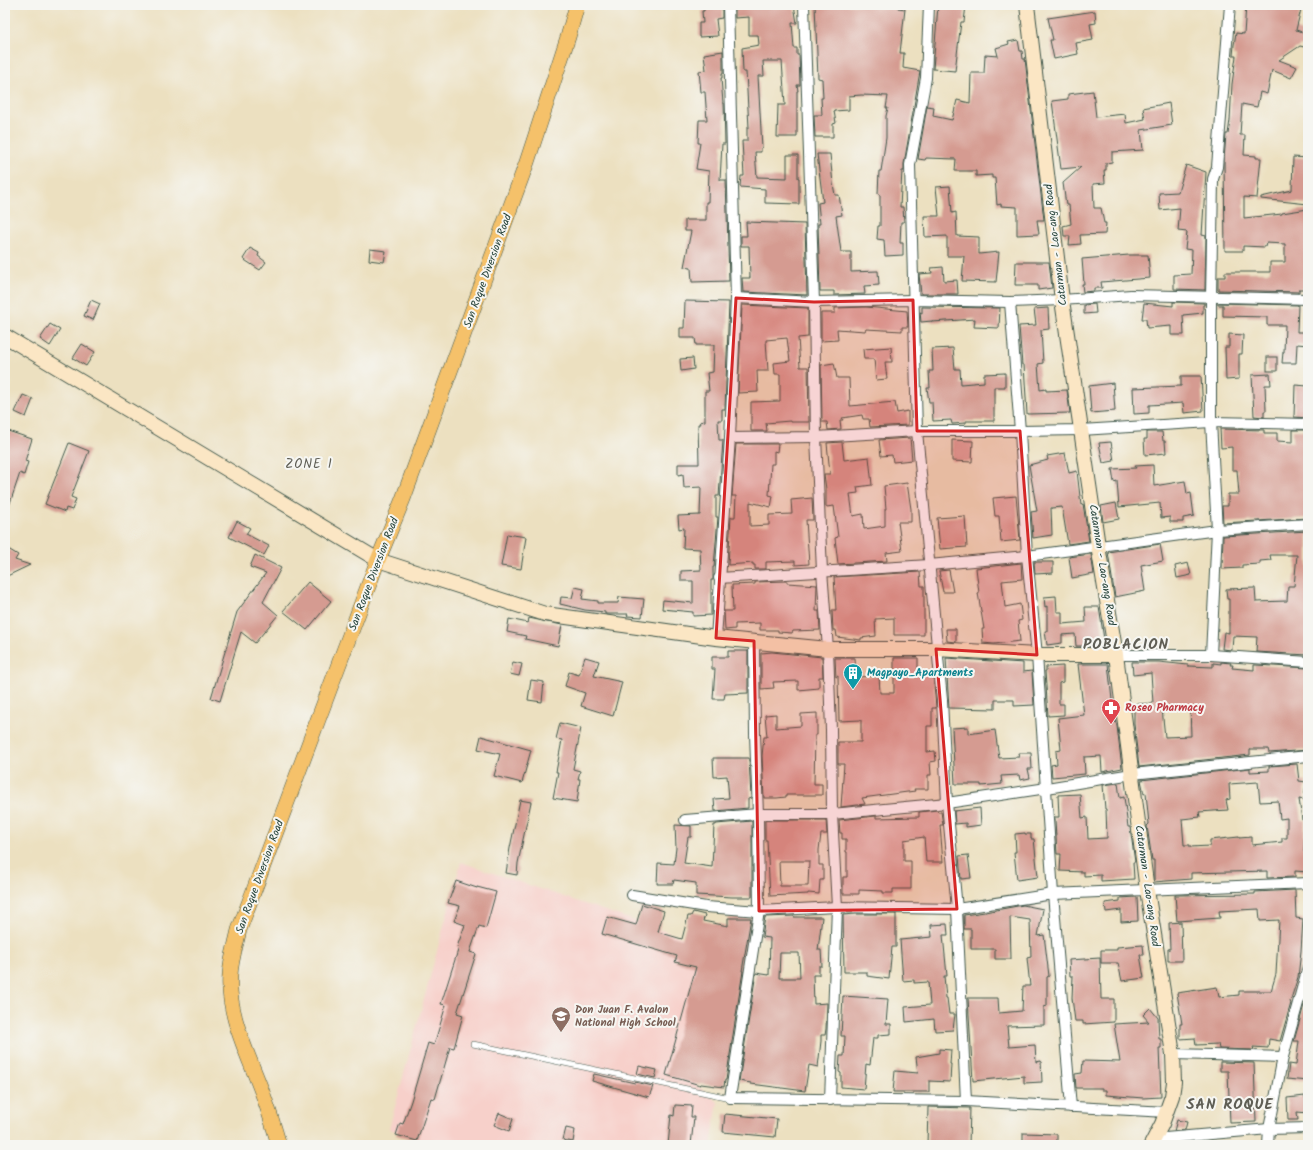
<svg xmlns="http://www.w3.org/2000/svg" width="1313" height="1150" viewBox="0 0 1313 1150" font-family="Kalam,sans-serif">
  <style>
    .built { fill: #f7d0ca }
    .building { fill: #d59b91; fill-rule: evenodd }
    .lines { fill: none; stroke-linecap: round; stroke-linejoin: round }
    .lane-casing { stroke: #3e5549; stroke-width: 6 }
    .street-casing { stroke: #3e5549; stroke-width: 12 }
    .secondary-casing { stroke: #3e5549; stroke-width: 16 }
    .primary-casing { stroke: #3e5549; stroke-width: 16 }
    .lane { stroke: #fff; stroke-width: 5 }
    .street { stroke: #fff; stroke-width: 10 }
    .secondary { stroke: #fbe6c4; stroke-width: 14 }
    .primary { stroke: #f5c16b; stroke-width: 15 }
    .marked { fill: #d62828; fill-opacity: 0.2; stroke: #d62828; stroke-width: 3; stroke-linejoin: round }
    .labels { text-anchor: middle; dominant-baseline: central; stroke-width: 4; stroke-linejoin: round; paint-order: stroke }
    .street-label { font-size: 11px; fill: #1f3d34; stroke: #f6f6f2 }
    .culture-label { font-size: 11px; font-weight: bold; fill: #0d838f; stroke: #f6f6f2; text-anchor: start }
    .health-label { font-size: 11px; font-weight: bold; fill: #be3a42; stroke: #f6f6f2; text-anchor: start }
    .education-label { font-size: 11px; font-weight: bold; fill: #785e54; stroke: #f6f6f2; text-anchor: start }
    .quarter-label { font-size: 13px; letter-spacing: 1px; fill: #5f5e55; stroke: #f6f6f2 }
    .district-label { font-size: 15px; font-weight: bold; letter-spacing: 1px; fill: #5f5e55; stroke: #f6f6f2 }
  </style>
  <rect width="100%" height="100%" fill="#f6f6f2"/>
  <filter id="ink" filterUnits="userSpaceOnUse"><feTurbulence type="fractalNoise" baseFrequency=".025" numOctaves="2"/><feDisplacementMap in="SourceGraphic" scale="8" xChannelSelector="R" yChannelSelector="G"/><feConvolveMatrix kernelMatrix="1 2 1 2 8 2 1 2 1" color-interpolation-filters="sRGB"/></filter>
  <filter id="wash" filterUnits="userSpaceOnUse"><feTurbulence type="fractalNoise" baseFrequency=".012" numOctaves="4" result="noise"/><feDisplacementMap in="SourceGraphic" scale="16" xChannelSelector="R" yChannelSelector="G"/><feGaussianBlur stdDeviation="0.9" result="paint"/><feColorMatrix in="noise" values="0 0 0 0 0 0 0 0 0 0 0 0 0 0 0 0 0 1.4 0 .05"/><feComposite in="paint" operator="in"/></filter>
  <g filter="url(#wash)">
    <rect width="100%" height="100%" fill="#ece0c0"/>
    <path class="built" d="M461,862L723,951L694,1083L718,1102L711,1145H434L389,1129Z"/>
    <g id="blocks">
      <g class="building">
        <path d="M704,5H719V8H722V18L716,19L718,36L699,37V23H703L702,11H704Z"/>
        <path d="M764,5H794L797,23H792L794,48H797V55H799L800,85H797L798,91H797V137H777L778,105H785L782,61H763L764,76H758L762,148H761V152H755L757,177L787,178V155H798V178H799V204L765,203V189L740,187L741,176H744L742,141H747V128H749L746,72H743L742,48L759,45L758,35H749V17L735,18V7Z"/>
        <path d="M815,5H897L898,8L905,9L900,53H904L903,68L920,71L904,164V171H902L900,207H903L904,222H901L900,243H903V255L885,256L884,240L877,239L878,226H880V195L878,194L879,171H881L886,138V116L888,108H886L888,96L861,95L849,96V110L834,111L836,123L833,124V137H815L814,115H822L821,98H823L822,79L818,78Z"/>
        <path d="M938,5H966L964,22H961L955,71L933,69Z"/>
        <path d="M1246,5H1302L1296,30L1308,34V48L1300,46L1279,60L1297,67L1291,78L1272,70L1267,94L1260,92L1257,107L1242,104L1240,135H1245L1244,155L1256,156V158H1261L1257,198L1244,197V218L1282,214V213L1308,209V289H1299V292L1218,290V277H1225V272H1270V262H1285V244L1266,243L1265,247L1243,246V251H1225L1224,160L1226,134H1228L1230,120L1232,84L1236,56H1233L1234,45L1236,33L1244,34Z"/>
        <path d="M1095,11L1096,23L1090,24L1093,40L1076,43L1078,54L1054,59L1050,40H1053L1048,18Z"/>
        <path d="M1018,40L1020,51H1022L1023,59H1025L1044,220H1037L1039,234L1017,235V207L1001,206V204L997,205L995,178H992V175L976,176V171H955L956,159L926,158L925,160L918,159L927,106L934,107L933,116L952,120L957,100L970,103L971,73H984L985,55L998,56L996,48L1009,44L1008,42Z"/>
        <path d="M723,51V74H722V78H721L723,103H724L725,144H722L720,180H726L729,281L692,282L691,268L684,267L691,231H685V220H706V202H708L709,171L696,169L700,143H698L699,120H707L705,92H701L699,71L706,70L704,54Z"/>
        <path d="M1093,91L1096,117L1125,114L1126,123L1145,119L1143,108L1169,103L1172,125L1141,130L1143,150L1112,152V162L1106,163V170H1104L1105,183L1093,184L1094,208H1101L1104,223H1106L1105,234L1080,235L1081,244L1069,245L1070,236H1064L1063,226L1071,224L1069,205H1066L1063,183L1081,167L1061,169L1052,101L1068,99V94Z"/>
        <path d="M817,154H830L833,184L835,195H839L842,215L836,216L841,252H851V272L878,271L879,285L864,286L865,294L834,295V291H820L818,224H820L818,203L823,202Z"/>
        <path d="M1293,157L1308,158V204L1261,199V197L1292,190Z"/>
        <path d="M1186,165L1206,172L1202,235L1206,236L1205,290L1174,289V275L1191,274L1192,250L1185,249L1187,232L1178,231L1180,208L1160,210L1159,193L1178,192Z"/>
        <path d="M950,186L952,213L956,212L957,236L979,237V254L999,252L996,282L962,281L964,256H947V236L925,237L924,216H939L936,187Z"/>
        <path d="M746,222L805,224L807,295L743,292L742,278H750L749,246H741V236H747Z"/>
        <path d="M250,248L259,253L258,256L266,262L260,270L243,259Z"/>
        <path d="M370,249L386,251L384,262L369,260Z"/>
        <path d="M1129,255H1148L1150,278L1101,282L1102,288H1094V291L1083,292L1082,284H1084L1082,259Z"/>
        <path d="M1016,262H1049L1052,288L1038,290V285H1015Z"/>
        <path d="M943,267L944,281L957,280L958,294H921L919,274L932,273L931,268Z"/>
        <path d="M91,300L100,304L93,320L84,316Z"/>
        <path d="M685,301L729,302L725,409H722V420H718L719,440H723L719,496H716V517H718L714,567H713V580H711V615L693,616V612L662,609L663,600L693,603V581H681V571L701,570L700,549L683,548L684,528L679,529L678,516L700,515L701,487L684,488L683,474L678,475V464H699L698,424H701L700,422L705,421V391H709L707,373L713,372L714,345H696L695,338H680V328H684Z"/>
        <path d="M1173,302L1204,303V305H1203V313L1183,315L1184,335H1171V326L1147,328L1146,319H1142L1144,303L1173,306Z"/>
        <path d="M1218,303L1298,305L1297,332H1308V345L1297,344L1296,363H1282L1283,352H1284L1285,325H1267V317L1223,316V305H1218Z"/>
        <path d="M1095,304L1096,313L1084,314V305Z"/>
        <path d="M742,305L808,308V337L798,338L800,367H808L809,422H790V421L766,423L767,431H751V402L780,401V374H775L774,363L790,361L787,338L766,340L768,371H757L758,392L738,393Z"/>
        <path d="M866,307L907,311L908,327H902V331L866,329L865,331L837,329L838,340L821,341V313H835V308Z"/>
        <path d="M922,307L1000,308L999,328L974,327L975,319L932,322V321L921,322L920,312L922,313Z"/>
        <path d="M1048,308L1049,329L1041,330L1043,363L1038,364L1040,390L1046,389V391L1067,390L1070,413L1027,414L1024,365H1022L1019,326L1036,325L1034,309Z"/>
        <path d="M50,324L60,330L50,346L40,339Z"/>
        <path d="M1229,334L1243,335L1242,354H1239V379L1226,380L1225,347H1229Z"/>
        <path d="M82,344L95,352L86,366L73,358Z"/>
        <path d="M891,347L892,362H885L887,379L876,380L874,359H864L863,349Z"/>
        <path d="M953,348L955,369H960L961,384L984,382V374L1005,373V387H994V421H966V423L952,424L951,420L933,421L932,402H929L927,388H930L929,371H933L932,349Z"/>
        <rect x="1267" y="357" width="10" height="14"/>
        <path d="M693,358L694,369L681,371L680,359Z"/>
        <path d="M834,363L837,378H849L850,406L895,402L897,413L908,411V425L870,427L869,419H863L862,415L842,418L843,420H840L841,429L828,430L827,422H822L821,365Z"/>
        <path d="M1270,374L1271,385H1265L1266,411H1264V417L1254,416L1252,375Z"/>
        <path d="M1181,376H1201L1203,411L1184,413L1183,403L1149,405V413L1134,414L1133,388L1181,386Z"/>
        <path d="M1113,383L1115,411L1091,413L1089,386Z"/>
        <path d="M1295,385L1308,386V418L1294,417Z"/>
        <path d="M23,395L33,399L26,417L15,412Z"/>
        <path d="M1220,429L1264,430V433H1277V441L1293,442V430H1308V518L1223,523L1222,506H1228V494H1239L1237,470H1232V447L1221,448Z"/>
        <path d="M5,430L32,439L25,461L28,462L24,475L20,473L7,512H5Z"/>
        <path d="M1147,432H1162L1163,441H1165L1166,453L1145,455L1144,439H1147Z"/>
        <path d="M910,438L912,460L893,462L892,455L881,456L879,440Z"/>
        <path d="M952,440L973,441L972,462L952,461Z"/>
        <path d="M842,442L844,460L869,457L872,485L857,487L858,493L850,494L853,516L863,514L864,529L885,526V509H886L884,486L907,483L911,509V522H898L902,551L886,553L887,561L838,564L835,538L838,537L834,506L826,507V489L824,474H830L827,443Z"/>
        <path d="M1111,442L1114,461L1103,463L1099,443Z"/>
        <path d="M69,443L89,451L71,497L76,499L72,510L66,508L65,512L45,504Z"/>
        <path d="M736,444H778L777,452L774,451V464H771L769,495L773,496L771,507L750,502V526L769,525V515L792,514L791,500L812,498L813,520H806L809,564L795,565V561L766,562V569H755V565H753V563L728,565L731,517H735L736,496H732Z"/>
        <path d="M1065,453L1069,473L1077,471L1081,505L1083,504L1089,541L1068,544L1062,507L1051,508L1052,535L1033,538L1031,512L1037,511L1029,465L1048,460L1047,456Z"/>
        <path d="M1153,465L1154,486L1185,481L1187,494L1191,493L1194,516L1183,518V522H1170V517L1161,518L1160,503L1119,507L1117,481L1114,482L1112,469L1136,468L1135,466Z"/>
        <path d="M1016,496L1020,540L1001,542L999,516H995L993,498Z"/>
        <path d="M1116,503L1119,519L1103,522L1101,506Z"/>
        <path d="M965,516L967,547L940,549L937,518Z"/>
        <path d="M237,521L250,528L246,534L269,546L264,555L229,537Z"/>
        <path d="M1308,531V655L1256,652L1257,637L1233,636L1232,650L1222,649L1224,632L1229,633V599H1227L1226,589L1255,588L1256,602L1287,601L1288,586H1294L1297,555H1270L1271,560L1260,561V564L1242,565V568L1222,569L1223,536Z"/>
        <path d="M507,534L526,537L521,569L501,566Z"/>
        <path d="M1160,544L1163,561L1141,565L1145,591L1115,597L1108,552Z"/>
        <path d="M5,547L18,555L15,560L30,565L5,577Z"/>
        <path d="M1091,554L1094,574L1072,578L1069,557Z"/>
        <path d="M255,555L281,568L263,602L278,615L255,643L241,632L220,701L211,698L237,612L266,573L250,567Z"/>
        <path d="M1034,562H1053V573L1035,574Z"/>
        <path d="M1021,563L1022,579L1002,581L1005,607L1020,604L1022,620L1018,621L1020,641L994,644L983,643L982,629H984L978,593H979L976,568Z"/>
        <path d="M1188,563L1191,575L1177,578L1175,566Z"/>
        <path d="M949,570L953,592H943L939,571Z"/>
        <path d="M920,572L921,586H924V635H894V618L875,619L876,636L861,638V640L837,637L836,630H833L832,610H836L834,577Z"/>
        <path d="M787,581V583L817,585L816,611H819L820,630L793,631L792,633L778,632V630H760V623L735,624V629L725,630L724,611H733L732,585L755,584V582Z"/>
        <path d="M308,582L331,601L307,630L283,611Z"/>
        <path d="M575,587L584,589L582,599L598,601V603H618L619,597L644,599L642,617L627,616L628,614H605V612L585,610L560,604L561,597L572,598Z"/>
        <path d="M1056,596L1057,612H1062V624L1086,622L1085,607H1099L1105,646H1076L1075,634L1062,635V643L1047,645L1045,631H1047V606L1045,607L1044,597Z"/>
        <path d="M529,618L562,625L558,646L525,639L526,636L507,632L509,619L528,623Z"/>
        <path d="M946,629H956V642L947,641Z"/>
        <path d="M728,651H748V693L725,694L724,699H713L715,669H712V657H728Z"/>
        <path d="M772,652L822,657L823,677H819V688L798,690V681L773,682L774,688L761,689V653Z"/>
        <path d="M585,657L599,661L594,676L622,682L613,716L581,706L585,693L565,686L569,672L579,675Z"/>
        <path d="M835,658H855L856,677L879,676L880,693H894V658H918V673L933,672L936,708H932V726H927V752L935,751L936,761L930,762L931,775H928V789H914L915,791L862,798L865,804L841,807L844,764H838V742H861V720L839,721L838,676L836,677Z"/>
        <path d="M946,658L1023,663V672L1032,671L1034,705L1014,706V700H995V709L949,708Z"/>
        <path d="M513,662L522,664L519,676L510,674Z"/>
        <path d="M1132,662H1159L1188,665V666L1213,667V663L1221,664V662L1231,663L1230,665H1233L1232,668L1254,670V665H1256L1308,668L1307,728H1308V750L1269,753L1268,749H1250V755L1139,767L1134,724V704L1153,703L1151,673L1133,675ZM1190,707L1191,736L1165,737L1162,709Z"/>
        <path d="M1078,664H1108L1114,718L1117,726L1122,768L1102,772L1101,756L1084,757L1085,774L1052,777L1051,765L1057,764L1056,751L1061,750L1058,718L1084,715Z"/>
        <path d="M1063,666V682L1059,683V704H1064V715L1048,716L1045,671H1046V667Z"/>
        <path d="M531,680L544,682L542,702L528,700Z"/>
        <path d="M817,713V735H815L814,784H822V795H786V797L777,798H764L762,756L764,737H767L765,715L776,714V728L801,726V714Z"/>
        <path d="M560,723L581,728L573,769L580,771L578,779H580L577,802L553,798L558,772H556L562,740L556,739Z"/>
        <path d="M968,727V734L995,730L999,758L1019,757L1018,753H1031L1032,769H1028L1030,778L1020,780L1019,775L1001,776L1002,784L981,786V784H955L952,728Z"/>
        <path d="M481,736L531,750L522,783L494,776L500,754L478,749Z"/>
        <path d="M713,758H749L751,798L748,799V808L715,811L714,799L729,798L727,776L714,777Z"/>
        <path d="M1297,764L1299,781L1306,782L1304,800L1299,799L1302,820H1305L1304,852H1308V872L1295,871V877L1267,878V871L1191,873V879L1154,882V860H1152L1147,826L1149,824L1146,793L1144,794L1141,780L1250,768V772L1269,771V766ZM1258,782L1260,802L1278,801L1280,819L1287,818V838H1282V842L1252,845V837L1239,838V837L1210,840V846L1190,847V845H1184L1182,819L1200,817L1199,812L1228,810L1226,800L1230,799L1229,784Z"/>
        <path d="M1118,783L1120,798L1124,797L1128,827H1130L1135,862H1133L1134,879L1101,881V875L1084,876V872L1060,871L1061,854H1057L1055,820L1054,817H1059L1058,795L1080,794L1082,818L1087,817L1088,839L1107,838L1106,809H1105L1103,785Z"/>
        <path d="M520,800L531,802L518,863L517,875L506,873L510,848Z"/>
        <path d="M980,808L981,825L966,827V823L955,824L954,811Z"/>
        <path d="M937,810L938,812H941L943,825H940L943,862H926L924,837L904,840V861H911V889H893V893H883V891L859,890V894H843V877H847V852H846V839H842V833H840L839,820L876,816V818L919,817V812Z"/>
        <path d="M765,820H826L827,834H821L819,850V865H823V880H820L819,894L808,893V894L770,896L767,840H765ZM779,861H809L808,886H780Z"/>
        <path d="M752,821V897H732L696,895V883L674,880L673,884H657L658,863L674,864L676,848L675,825L691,826V837H688L684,863L712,867L714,825H716V824Z"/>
        <path d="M1025,833V834H1031V839H1034L1038,877L1017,880L1014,852H1016L1015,834Z"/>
        <path d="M968,855L971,878L961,879L959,856Z"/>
        <path d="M456,881L477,888V887L496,892L486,928L479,926L470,952L476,954L457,1013L463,1015L454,1048L450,1047L435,1099L431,1098L417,1141L396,1135L400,1123L403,1124L411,1101L428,1043L434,1045L446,1005L441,1004L459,947H457L465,925L454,921L460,906L448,903Z"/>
        <path d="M1295,890L1296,918L1303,919L1301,951L1298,977L1290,1002L1291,1003L1280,1041L1269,1039L1268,1048L1253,1047L1254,1050L1219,1049L1218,1044L1196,1045L1195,1038L1180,1039V1024H1182L1177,993L1217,987L1219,997L1239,995V991H1271L1276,974L1279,920L1260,921L1259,909L1219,911L1220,918L1177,921L1175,895L1255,894V892Z"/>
        <path d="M1137,897L1138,921L1121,922V910L1106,912L1105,903L1120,901V898Z"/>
        <path d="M642,904L664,911L658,932L682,939L688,916H691L693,912L705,915L703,921L728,926V918H751L742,971H743L726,1080H725L724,1087L701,1084L700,1085L666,1075L696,967L675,962L677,956L602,934L607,917L636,925Z"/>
        <path d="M1023,905L1043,909L1038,936L1044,935L1049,976L1047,977V1006L1044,1007V1025L1007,1026L1009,1047L1035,1045L1036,1062L1041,1061L1042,1082L1024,1083V1076L973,1081L968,998H998L999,1013L1022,1011L1023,986H1030L1027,958L1031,957L1030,920L1010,917L1011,959H995V949H971V929H964V915L985,912Z"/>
        <path d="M856,914H896V947H892L889,979L867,976V972H844L843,915Z"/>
        <path d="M794,916V917H822L818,950H821L822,966H819V975H813L814,1004L827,1003L826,1029L825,1035H821V1041L818,1067L809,1065L805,1091L751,1084V1083L739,1081L756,973L769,975L770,938L762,937L765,917ZM780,953H799L800,978H779Z"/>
        <path d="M1181,922L1182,961H1168V949H1170L1169,923Z"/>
        <path d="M947,924L948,935H943L947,976H944L946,998H947L949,1014H955L953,1030L935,1031L934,1019L906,1022L905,1007L930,1005L928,982L914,983V980L903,981L900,940L932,937L931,925Z"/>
        <path d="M1143,945L1144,955H1140L1144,978L1122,981L1118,963H1101V950H1117V947Z"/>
        <path d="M1100,958L1101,999H1114V1022L1083,1024V1021H1075L1072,998L1073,976H1070L1069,960Z"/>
        <path d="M843,996L888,999L886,1024H891V1034L878,1035V1038H873L870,1065L866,1064L864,1089L841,1087V1073L839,1072L840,1056H844L845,1036H841Z"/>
        <path d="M1304,1005L1308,1006V1077L1307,1081L1287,1079L1289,1064L1296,1065L1299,1041H1294Z"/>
        <path d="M1150,1008L1158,1018L1159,1039H1161V1048H1159L1161,1097L1143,1098L1106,1095V1090H1102V1088H1076L1075,1074L1082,1073L1083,1061L1120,1062L1114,1024L1149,1022L1143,1015Z"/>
        <path d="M939,1049L951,1050L950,1064H951L950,1082L929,1081V1092H893L895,1071L918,1073L916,1057L939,1053Z"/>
        <path d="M1220,1062L1254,1063L1256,1122L1230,1123L1228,1071H1220Z"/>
        <path d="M639,1066L657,1070L655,1078L637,1074Z"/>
        <path d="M594,1074L635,1083V1082L653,1086L649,1097L592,1081Z"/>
        <path d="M1305,1096V1098H1308V1113L1297,1112L1298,1120H1288L1287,1098Z"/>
        <path d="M675,1105L692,1106L691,1117H694L691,1145H668L671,1115L674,1116Z"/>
        <path d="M928,1107L970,1108L969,1145H927Z"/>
        <path d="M499,1113L513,1119L509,1131L494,1125Z"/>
        <path d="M725,1114L777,1119L775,1137L723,1132Z"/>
        <path d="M1177,1120L1187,1122L1185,1130L1174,1131Z"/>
        <path d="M566,1128L575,1130L573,1142L563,1140Z"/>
        <path d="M1023,1133L1057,1134V1145H1023Z"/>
      </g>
    </g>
  </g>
  <g filter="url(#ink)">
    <use href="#blocks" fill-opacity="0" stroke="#3e5549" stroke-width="1"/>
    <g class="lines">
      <defs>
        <path id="lane" d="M473,1044L730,1098"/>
        <g id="street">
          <path d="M804,5L814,302L816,437L822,571L828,649L831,730L832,814L837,907L830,1100"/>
          <path d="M929,5L926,78L910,165L917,431L942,700L947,803L957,909L966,1101"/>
          <path d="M736,298L814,302L913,300L1010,302L1062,300L1131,295L1308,299"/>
          <path d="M1010,302L1020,431L1027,556L1037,655L1053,894L1071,1107"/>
          <path d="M730,438L816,437L917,431H1020L1081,430L1211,422L1308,424"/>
          <path d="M719,578L929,565L1027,556L1217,530L1308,524"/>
          <path d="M716,638L730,438L736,298L728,5"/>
          <path d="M754,641L755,734L758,814L759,911L730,1098L966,1101L1167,1112"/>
          <path d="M1116,655H1211L1308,662"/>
          <path d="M1211,655L1217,530L1211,422V298L1213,179L1217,167L1230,5"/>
          <path d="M685,820L758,814H832L947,803L1047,788L1132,774L1308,756"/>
          <path d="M632,895L706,907L759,911L837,907L957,909L1053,894L1308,883"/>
          <path d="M1173,1054L1283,1057"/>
          <path d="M1154,1139L1269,1129L1308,1128"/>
          <path d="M1268,1145L1269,1129L1283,1057L1308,967"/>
        </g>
        <g id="secondary">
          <path d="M1027,5L1062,300L1098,546L1116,655L1147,890L1173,1054L1174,1082L1172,1096L1162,1124L1151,1145"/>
          <path d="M5,336L378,560L545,614L716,638L828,649H936L1037,655H1116"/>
        </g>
        <path id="primary" d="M279,1145C273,1124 267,1104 259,1084C246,1050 227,1012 230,975C231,959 236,944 239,930L378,560L403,499L527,162L568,37L577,5"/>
      </defs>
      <use href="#lane" class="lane-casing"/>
      <use href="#street" class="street-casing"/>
      <use href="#secondary" class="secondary-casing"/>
      <use href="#primary" class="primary-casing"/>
      <use href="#lane" class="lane"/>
      <use href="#street" class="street"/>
      <use href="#secondary" class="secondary"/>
      <use href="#primary" class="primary"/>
    </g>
  </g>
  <path class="marked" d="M736,298L814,302L913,300L917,431H1020L1037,655L936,649L957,909L759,911L754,641L716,638Z"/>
  <defs>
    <symbol id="building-pin" viewBox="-11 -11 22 30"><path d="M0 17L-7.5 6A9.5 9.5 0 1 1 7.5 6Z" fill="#0f9aa8" stroke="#f6f6f2"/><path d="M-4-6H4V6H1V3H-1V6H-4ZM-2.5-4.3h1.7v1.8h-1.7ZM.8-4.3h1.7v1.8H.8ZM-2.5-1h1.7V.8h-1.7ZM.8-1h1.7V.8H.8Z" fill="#fff"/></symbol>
    <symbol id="pharmacy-pin" viewBox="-11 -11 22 30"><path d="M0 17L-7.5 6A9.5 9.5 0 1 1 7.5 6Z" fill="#e0444e" stroke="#f6f6f2"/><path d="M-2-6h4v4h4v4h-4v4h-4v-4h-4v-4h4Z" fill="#fff"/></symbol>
    <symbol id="school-pin" viewBox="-11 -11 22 30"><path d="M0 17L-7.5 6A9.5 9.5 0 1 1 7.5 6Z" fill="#8d6e63" stroke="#f6f6f2"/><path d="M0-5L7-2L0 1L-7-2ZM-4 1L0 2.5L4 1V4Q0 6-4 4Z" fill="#fff"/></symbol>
  </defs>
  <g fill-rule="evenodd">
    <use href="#building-pin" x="842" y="662" width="22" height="30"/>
    <use href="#pharmacy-pin" x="1100" y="697" width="22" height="30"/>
    <use href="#school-pin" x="550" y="1005" width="22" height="30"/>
  </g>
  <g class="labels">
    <g class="street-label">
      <text transform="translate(1056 245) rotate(-97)">Catarman - Lao-ang Road</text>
      <text transform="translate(488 271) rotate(-70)">San Roque Diversion Road</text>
      <text transform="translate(1102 565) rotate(81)">Catarman - Lao-ang Road</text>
      <text transform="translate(374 574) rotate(-69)">San Roque Diversion Road</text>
      <text transform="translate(260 877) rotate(-70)">San Roque Diversion Road</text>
      <text transform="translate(1147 886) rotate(82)">Catarman - Lao-ang Road</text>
    </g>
    <g class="culture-label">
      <text x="867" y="673">Magpayo_Apartments</text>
    </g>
    <g class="health-label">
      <text x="1125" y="708">Roseo Pharmacy</text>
    </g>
    <g class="education-label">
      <text x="575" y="1010">Don Juan F. Avalon<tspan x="575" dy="13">National High School</tspan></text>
    </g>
    <g class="quarter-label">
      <text x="309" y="464">ZONE 1</text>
    </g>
    <g class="district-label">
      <text x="1126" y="645">POBLACION</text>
      <text x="1230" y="1105">SAN ROQUE</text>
    </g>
  </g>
  <rect width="1313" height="1150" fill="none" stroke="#f6f6f2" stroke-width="20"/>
</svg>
